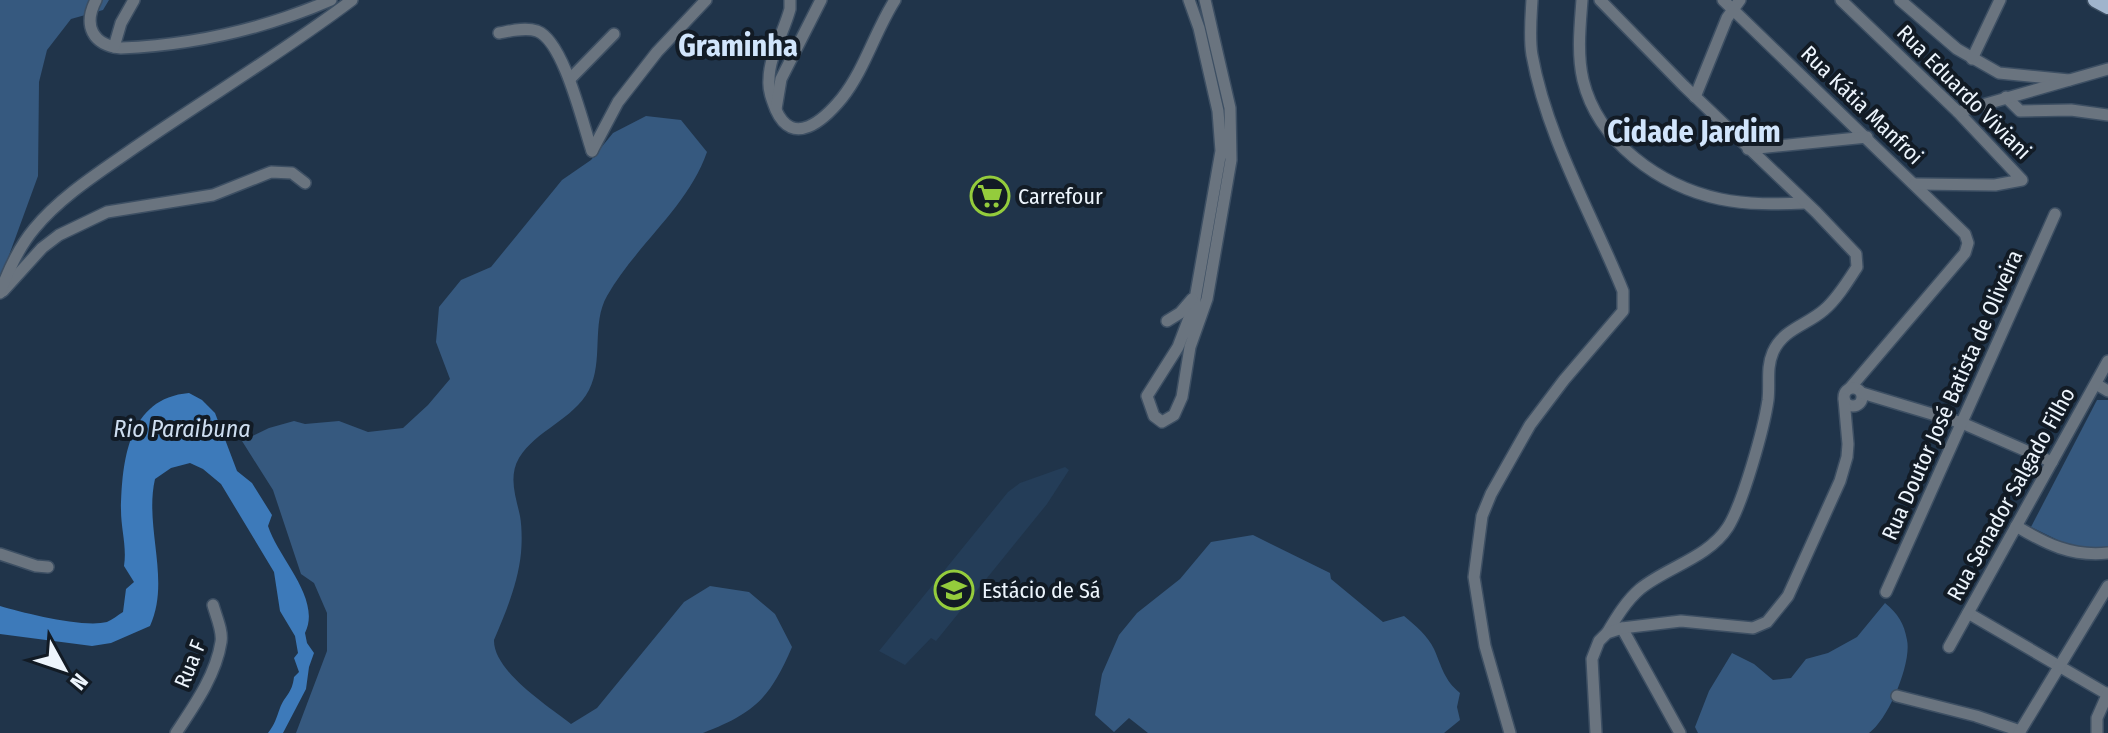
<svg xmlns="http://www.w3.org/2000/svg" width="2108" height="733" viewBox="0 0 2108 733" font-family="'Fira Sans Condensed',sans-serif">
  <style>
    .built { fill: #243d58 }
    .green { fill: #36597f }
    .water { fill: #3d7aba }
    .lines { fill: none; stroke-linecap: round; stroke-linejoin: round }
    .minor-casing { stroke: #3d4f63; stroke-width: 14 }
    .major-casing { stroke: #3d4f63; stroke-width: 17 }
    .minor { stroke: #6a747f; stroke-width: 11 }
    .major { stroke: #a0b4cc; stroke-width: 14 }
    .labels { text-anchor: middle; dominant-baseline: central; stroke-width: 8; stroke-linejoin: round; paint-order: stroke }
    .street-label { font-size: 22px; fill: #edf5fd; stroke: #121b25 }
    .poi-label { font-size: 22px; fill: #edf5fd; stroke: #121b25; text-anchor: start }
    .water-label { font-size: 24px; font-style: italic; fill: #cedef0; stroke: #121b25 }
    .district-label { font-size: 30px; font-weight: bold; fill: #d1e5fc; stroke: #121b25 }
  </style>
  <rect width="100%" height="100%" fill="#20344a"/>
  <path class="built" d="M1065,467L1069,470L1047,504L936,641L931,638L905,665L879,651L1008,492L1020,483Z"/>
  <g class="green">
    <path d="M0,0H109L103,10L71,19L47,50L39,82L38,176L0,280Z"/>
    <path d="M646,116L681,120L707,152C688,207 636,245 607,296C591,324 604,361 589,390C573,420 536,430 519,458C508,477 516,497 520,516C522,527 522,542 521,553C518,583 506,612 494,640C493,671 548,706 571,724L597,708L684,602L710,586L749,592L775,614L792,647C770,698 755,713 703,733H296L327,651V613L314,583L301,574L273,490L242,441L269,428L294,421L305,424L339,421L368,432L403,428L428,405L450,379L436,342L439,307L461,280L491,267L562,180L591,160L613,133Z"/>
    <path d="M2097,400H2108V547L2074,548L2031,527Z"/>
    <path d="M1253,535L1330,573L1331,579L1383,622L1404,616C1415,625 1428,636 1434,649C1442,667 1444,680 1460,693L1457,707L1460,720L1444,733H1148L1129,718L1114,732L1095,715L1102,674L1119,635L1137,613L1180,579L1211,542Z"/>
    <path d="M1885,603C1898,614 1904,623 1907,640C1912,663 1888,720 1869,733H1698L1695,727L1709,691L1732,653L1754,664L1773,680L1791,678L1806,659L1828,653L1857,637Z"/>
  </g>
  <path class="water" d="M189,393L202,400L215,413L237,471L252,483L272,515L268,526C278,558 322,599 305,633L307,643L314,653L309,667L306,689L283,733H268C275,724 276,719 280,708C285,695 292,694 294,677L299,672L294,658L298,653L295,636L280,611L274,572L221,484L203,469L190,463L171,468L155,479C144,527 171,580 150,626L111,643L92,646L0,634V606C24,613 83,628 107,622C112,620 118,615 123,612L126,589L134,582L124,566C127,547 121,529 121,510C122,461 128,398 189,393Z"/>
  <g class="lines">
    <defs>
      <g id="minor">
        <path d="M96,0C83,25 92,45 121,48C193,45 266,28 331,0"/>
        <path d="M790,0V9C784,32 769,56 769,80C768,90 772,100 776,110C793,148 824,120 842,98C865,69 875,31 895,0"/>
        <path d="M1189,0L1199,28L1218,111L1221,151L1194,305L1178,347L1147,396L1154,416L1162,422L1174,415L1182,397L1190,347L1207,299L1231,160L1230,108L1205,0"/>
        <path d="M1582,0C1580,26 1577,54 1583,80C1598,142 1660,186 1720,199C1748,205 1777,204 1805,203"/>
        <path d="M1600,0L1684,86L1816,212L1856,254L1857,267C1848,281 1837,299 1824,310C1807,325 1783,329 1773,352C1766,368 1770,383 1768,400C1764,428 1743,503 1728,527C1708,558 1667,567 1640,589C1626,601 1616,618 1607,633"/>
        <path d="M1723,0L1965,234L1968,243L1965,253L1850,388"/>
        <path d="M1841,0L1958,112L2022,180L1995,185L1915,184"/>
        <path d="M1900,0L1957,49L1999,73L2069,80"/>
        <path d="M499,33C510,31 525,27 537,31C564,41 583,125 592,151"/>
        <path d="M114,47L121,23L134,0"/>
        <path d="M1972,59L2000,0"/>
        <path d="M570,79L614,34"/>
        <path d="M1695,97L1727,18L1740,0"/>
        <path d="M2006,97L2020,111L2071,110L2108,115"/>
        <path d="M776,109L781,79L821,0"/>
        <path d="M1958,112L2108,69"/>
        <path d="M1748,149L1867,137"/>
        <path d="M592,151L618,102L657,52L706,0"/>
        <path d="M3,291L42,248L59,235L107,212L213,195L271,172L292,173L305,183"/>
        <path d="M0,293C8,271 19,247 34,229C61,196 100,172 134,148C206,98 282,53 352,0"/>
        <path d="M1167,321L1180,313L1192,299"/>
        <path d="M2096,384L2108,391"/>
        <circle cx="1853" cy="397" r="9"/>
        <path d="M1862,393L1962,423L2052,462"/>
        <path d="M2016,526C2046,544 2072,557 2108,553"/>
        <path d="M0,554L36,566L48,567"/>
        <path d="M1886,592L2055,214"/>
        <path d="M1968,613L2107,694"/>
        <path d="M1622,628L1680,733"/>
        <path d="M1949,647L2108,361"/>
        <path d="M1897,696L1976,716L2020,731"/>
        <path d="M176,733C194,706 216,675 221,642C223,631 216,616 213,605"/>
        <path d="M1510,733L1485,646L1474,577L1482,516L1491,494L1530,425L1564,380L1623,311V291C1592,214 1547,138 1532,55C1529,37 1531,18 1532,0"/>
        <path d="M1596,733L1592,659L1599,641L1607,633L1622,628L1681,621L1753,628L1767,622L1788,596L1840,481L1847,457L1848,444L1844,399"/>
        <path d="M2019,733L2108,586"/>
        <path d="M2097,733V718L2108,693"/>
      </g>
      <path id="major" d="M2095,0L2108,7"/>
    </defs>
    <use href="#minor" class="minor-casing"/>
    <use href="#major" class="major-casing"/>
    <use href="#minor" class="minor"/>
    <use href="#major" class="major"/>
  </g>
  <defs>
    <symbol id="supermarket-ring" viewBox="-11 -11 22 22"><circle r="9.5" fill="#121b25" stroke="#94cc3c" stroke-width="1.5"/><path d="M-6-5.5h2.5l.6 2H6L4.5 2H-2.5L-4.4-4H-6ZM-1.5 3.2a1.3 1.3 0 1 0 .1 0ZM3 3.2a1.3 1.3 0 1 0 .1 0Z" fill="#94cc3c"/></symbol>
    <symbol id="university-ring" viewBox="-11 -11 22 22"><circle r="9.5" fill="#121b25" stroke="#94cc3c" stroke-width="1.5"/><path d="M0-5L7-2L0 1L-7-2ZM-4 1L0 2.5L4 1V4Q0 6-4 4Z" fill="#94cc3c"/></symbol>
  </defs>
  <g fill-rule="evenodd">
    <use href="#supermarket-ring" x="968" y="174" width="44" height="44"/>
    <use href="#university-ring" x="932" y="568" width="44" height="44"/>
  </g>
  <g class="labels">
    <g class="street-label">
      <text transform="translate(1964 92) rotate(45)">Rua Eduardo Viviani</text>
      <text transform="translate(1862 105) rotate(44)">Rua Kátia Manfroi</text>
      <text transform="translate(1952 395) rotate(-66)">Rua Doutor José Batista de Oliveira</text>
      <text transform="translate(2011 494) rotate(-61)">Rua Senador Salgado Filho</text>
      <text transform="translate(190 664) rotate(-68)">Rua F</text>
    </g>
    <g class="poi-label">
      <text x="1018" y="196">Carrefour</text>
      <text x="982" y="590">Estácio de Sá</text>
    </g>
    <g class="water-label">
      <text x="182" y="429">Rio Paraibuna</text>
    </g>
    <g class="district-label">
      <text x="738" y="46">Graminha</text>
      <text x="1694" y="132">Cidade Jardim</text>
    </g>
  </g>
  <g transform="translate(64 669) rotate(130)" stroke="#121b25" stroke-width="6" paint-order="stroke">
  <path d="M0-6L14 30L0 20L-14 30Z" fill="#edf5fd"/>
  <text y="-12" font-size="22" font-weight="bold" text-anchor="middle" fill="#edf5fd">N</text>
  </g>
</svg>
